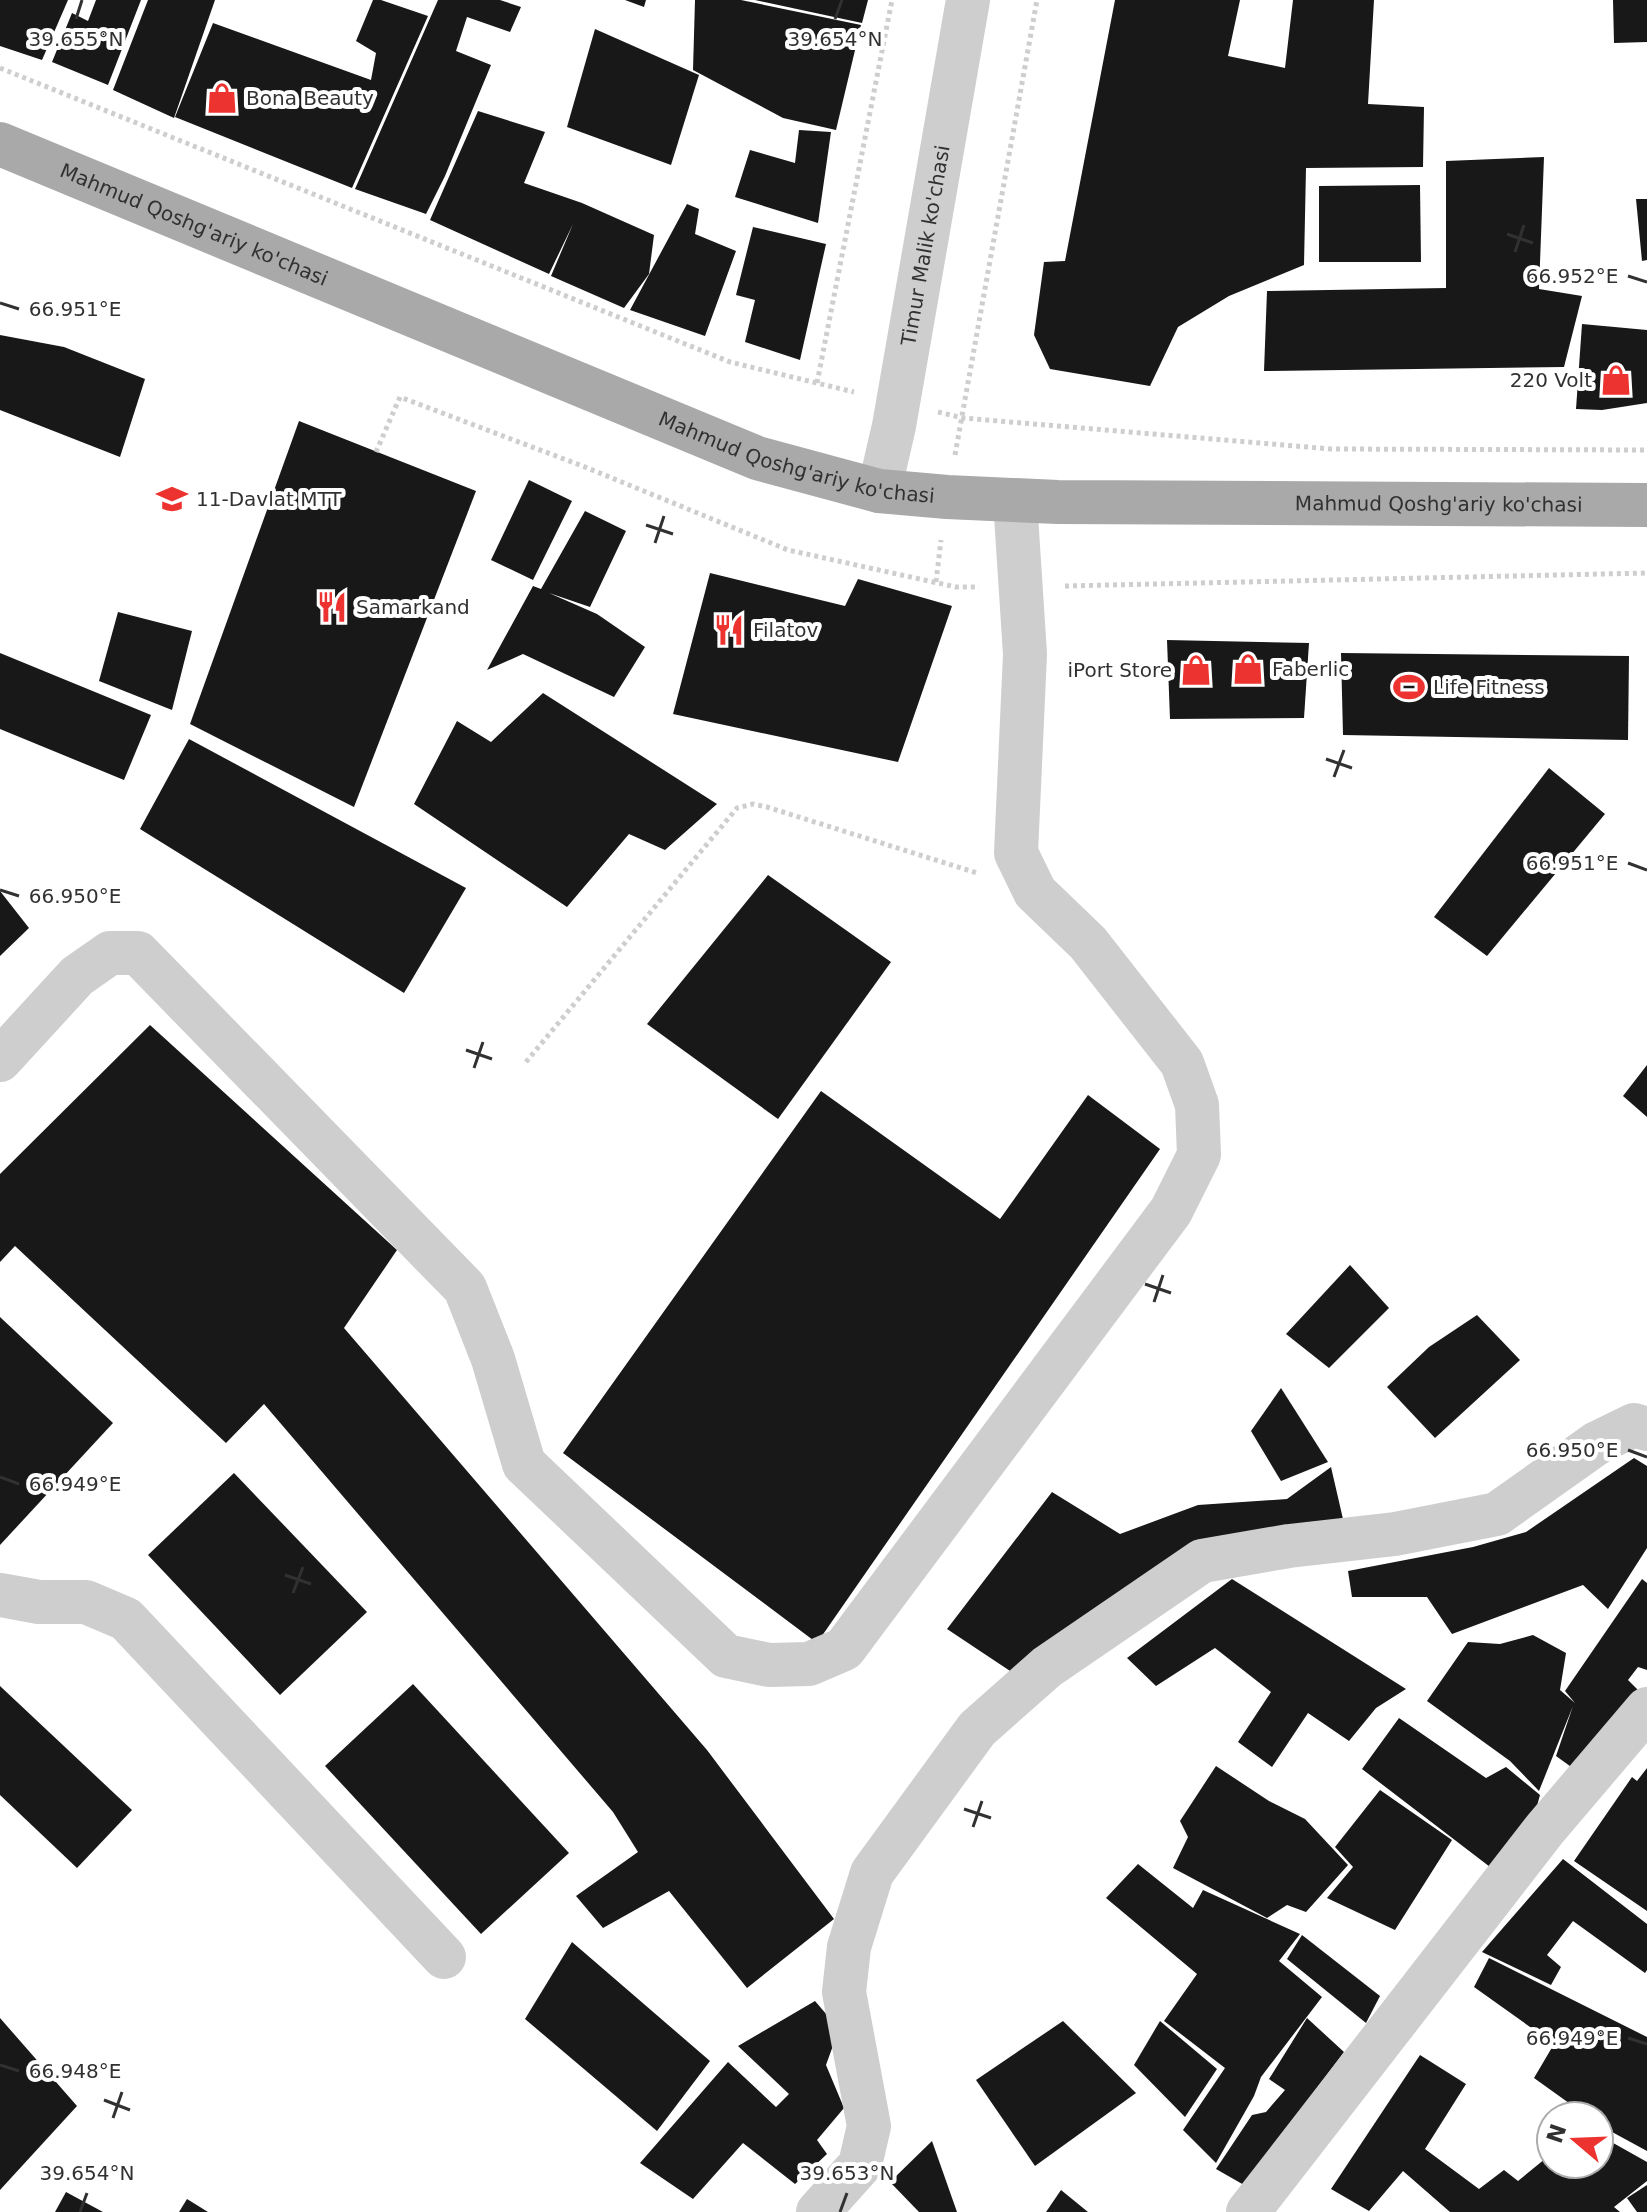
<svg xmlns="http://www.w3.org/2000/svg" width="1647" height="2212" viewBox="0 0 1647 2212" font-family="'DejaVu Sans',sans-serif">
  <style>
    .building { fill: #181818 }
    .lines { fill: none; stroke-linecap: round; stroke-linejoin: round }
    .path { stroke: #cecece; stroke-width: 5; stroke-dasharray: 4 4; stroke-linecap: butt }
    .minor { stroke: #cecece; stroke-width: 44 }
    .major { stroke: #a9a9a9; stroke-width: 44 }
    .ticks { fill: none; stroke: #313131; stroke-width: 3 }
    .labels { text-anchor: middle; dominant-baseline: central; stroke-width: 8; stroke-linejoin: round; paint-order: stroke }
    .poi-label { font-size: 20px; fill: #313131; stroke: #fff; text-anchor: start }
    .street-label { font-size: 20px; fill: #313131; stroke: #fff }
    .ticks-label { font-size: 20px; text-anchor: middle; fill: #313131; stroke: #fff; stroke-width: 8; stroke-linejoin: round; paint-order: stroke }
  </style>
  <rect width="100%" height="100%" fill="#fff"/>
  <g class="building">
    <path d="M0,0H68L42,60L0,46Z"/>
    <path d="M96,0H141L108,85L52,62L72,13L88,21Z"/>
    <path d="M148,0H215L174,118L113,90Z"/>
    <path d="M373,0H381L428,16L352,188L175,117L213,23L371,80L376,53L356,41Z"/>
    <path d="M438,0H500L521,7L510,32L467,17L456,51L491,65L445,176L426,214L355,189Z"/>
    <path d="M625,0H646L644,7Z"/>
    <path d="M695,0H741L861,25L836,130L783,118L693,70Z"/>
    <path d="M755,0H868L862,23Z"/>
    <path d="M1115,0H1240L1228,56L1285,68L1293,0H1374L1368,104L1424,107L1423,167L1306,168L1304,265L1229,296L1178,327L1150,386L1050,369L1034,335L1044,262L1065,261Z"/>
    <path d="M1613,0H1647V42L1614,43Z"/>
    <path d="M595,29L699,75L671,165L567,127Z"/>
    <path d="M478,111L545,132L524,183L582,203L654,235L649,274L624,308L551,276L573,224L549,274L430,220Z"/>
    <path d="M799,130L831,132L818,223L735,197L750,150L795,163Z"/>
    <path d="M1544,157L1539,289L1582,296L1564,367L1264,371L1267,291L1446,288V161Z"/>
    <path d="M1420,185L1421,262H1319V186Z"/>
    <path d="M1636,199H1647V260L1642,261Z"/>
    <path d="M687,204L699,209L695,234L736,251L705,336L630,310Z"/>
    <path d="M753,227L826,244L800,360L745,342L755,300L736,295Z"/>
    <path d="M1582,324L1647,330V403L1602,410L1576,409Z"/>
    <path d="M0,335L64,347L145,379L120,457L0,410Z"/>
    <path d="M299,421L476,491L354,807L190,724Z"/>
    <path d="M529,480L572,501L533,580L491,560Z"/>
    <path d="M585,511L626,531L590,607L549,593L597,614L645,647L614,697L523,654L487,670L533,586L541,589Z"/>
    <path d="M710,573L845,606L858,579L952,606L898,762L673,714Z"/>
    <path d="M118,612L192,631L172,710L99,681Z"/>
    <path d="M1167,640L1309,643L1304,718L1170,719Z"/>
    <path d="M0,653L151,715L124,780L0,729Z"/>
    <path d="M1341,653L1629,656L1628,740L1343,735Z"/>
    <path d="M543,693L717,804L665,850L629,834L567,907L414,804L457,721L491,742Z"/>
    <path d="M189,739L466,888L404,993L140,829Z"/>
    <path d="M1549,768L1605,814L1487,956L1434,917Z"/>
    <path d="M768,875L891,962L778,1119L647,1024Z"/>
    <path d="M0,891L29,928L0,956Z"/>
    <path d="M150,1025L397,1250L344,1328L707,1750L834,1919L747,1988L669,1891L603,1928L576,1896L638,1852L613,1812L264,1404L226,1443L15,1246L0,1262V1174Z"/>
    <path d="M1647,1065V1117L1623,1096Z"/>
    <path d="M821,1091L1000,1219L1088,1095L1160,1149L817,1643L563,1453Z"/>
    <path d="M1350,1265L1389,1308L1329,1368L1286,1334Z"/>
    <path d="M1477,1315L1520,1360L1435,1438L1387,1387L1429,1347Z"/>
    <path d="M0,1317L113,1423L0,1545Z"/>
    <path d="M1281,1388L1328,1462L1281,1481L1251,1431Z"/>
    <path d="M1634,1458L1647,1466V1548L1608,1609L1583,1585L1452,1634L1427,1597H1352L1348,1571L1473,1547L1526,1532Z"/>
    <path d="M1331,1467L1346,1532L1195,1557L1019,1677L947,1629L1052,1492L1120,1534L1198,1505L1287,1499Z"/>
    <path d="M234,1473L367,1612L280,1695L148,1555Z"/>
    <path d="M1232,1579L1406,1689L1376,1708L1349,1741L1308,1713L1272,1767L1238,1742L1271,1692L1215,1648L1156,1686L1127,1658Z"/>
    <path d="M1642,1579L1647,1583V1670L1638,1667L1628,1680L1647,1699L1581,1774L1556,1756L1573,1706L1539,1791L1510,1761L1427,1701L1468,1642L1500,1644L1533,1635L1566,1653L1560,1690L1575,1703L1565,1691Z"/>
    <path d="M413,1684L569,1853L481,1934L325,1766Z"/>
    <path d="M0,1686L132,1810L77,1868L0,1795Z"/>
    <path d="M1399,1718L1486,1778L1506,1767L1540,1795L1534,1817L1494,1870L1362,1769Z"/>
    <path d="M1216,1766L1269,1801L1305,1819L1348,1865L1306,1912L1287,1905L1267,1918L1173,1868L1188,1837L1180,1821Z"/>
    <path d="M1647,1768V1911L1574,1861L1632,1777L1637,1781Z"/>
    <path d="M1380,1790L1452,1840L1395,1930L1327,1898L1353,1867L1335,1847Z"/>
    <path d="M1563,1859L1647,1924V1970L1645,1973L1573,1921L1547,1955L1561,1967L1551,1985L1482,1952Z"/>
    <path d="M1138,1864L1193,1908L1203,1890L1300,1934L1279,1961L1322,1997L1261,2077L1254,2096L1216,2163L1183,2130L1225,2068L1164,2021L1197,1974L1106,1898Z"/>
    <path d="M1302,1935L1380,1996L1366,2023L1287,1959Z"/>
    <path d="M572,1942L710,2061L657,2131L525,2019Z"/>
    <path d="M1489,1958L1647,2037V2151L1601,2126L1599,2116H1587L1534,2078L1554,2044L1474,1987Z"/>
    <path d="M815,2001L839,2029L826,2065L844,2108L817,2140L827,2154L795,2184L743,2143L693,2199L640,2163L728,2062L776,2107L789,2094L738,2046Z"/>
    <path d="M0,2018L77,2106L0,2190Z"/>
    <path d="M1307,2018L1344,2052L1244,2185L1216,2169L1252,2115L1266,2112L1285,2090L1269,2079Z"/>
    <path d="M1063,2021L1136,2093L1035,2166L976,2080Z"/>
    <path d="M1160,2021L1217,2069L1185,2117L1134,2065Z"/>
    <path d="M1420,2055L1466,2084L1425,2149L1479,2189L1504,2170L1518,2181L1551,2154V2164H1599V2135L1647,2162V2181L1614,2207L1620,2212H1450L1403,2171L1369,2211L1331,2189Z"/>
    <path d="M932,2141L957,2212H919L890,2182Z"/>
    <path d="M1647,2185V2212H1637L1627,2198Z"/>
    <path d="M1061,2190L1088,2212H1046Z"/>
    <path d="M66,2192L103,2212H55Z"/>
    <path d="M187,2199L208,2212H179Z"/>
  </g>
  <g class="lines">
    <g class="path">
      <path d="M0,68L730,362L854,392"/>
      <path d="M817,383L892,0"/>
      <path d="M938,412L963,418L1331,449L1647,450"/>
      <path d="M376,452L400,397L585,467L788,550L956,587H979"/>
      <path d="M955,455L1037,0"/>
      <path d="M936,582L941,540"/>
      <path d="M1065,586L1647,573"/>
      <path d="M526,1062L737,808L753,804L767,807L977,873"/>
    </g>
    <g class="minor">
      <path id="s1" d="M879,491L894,426L968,0"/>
      <path d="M0,1060L77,976L110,953H138L465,1288L493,1359L524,1464L726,1656L769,1665L809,1664L844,1649L1171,1211L1199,1155L1197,1105L1182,1063L1088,943L1035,892L1016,853L1025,654L1015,500"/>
      <path d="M0,1595L39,1602H86L126,1619L444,1957"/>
      <path d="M818,2212L860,2165L869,2126L844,1992L849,1947L872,1873L977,1729L1047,1667L1202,1561L1289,1546L1395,1534L1497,1514L1597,1443L1634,1425L1647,1429"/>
      <path d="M1248,2212L1545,1829L1647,1709"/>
    </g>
    <path class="major" id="s2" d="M0,144L757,458L879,491L947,497L1058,502L1647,505"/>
  </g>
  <path class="ticks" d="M76,19L82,0M835,19L842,0M1507,234L1533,243M1515,252L1524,225M1628,276L1647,282M0,303L19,309M646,525L673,534M655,543L664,516M1326,759L1352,768M1334,777L1344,750M1628,863L1647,870M0,890L19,896M466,1050L492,1059M474,1068L483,1042M1145,1284L1171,1293M1154,1302L1163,1275M1628,1450L1647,1457M0,1477L19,1484M285,1575L311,1584M293,1593L303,1567M964,1809L991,1818M973,1827L982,1801M1628,2038L1647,2044M0,2065L19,2071M104,2100L130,2110M113,2118L122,2092M80,2212L87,2193M840,2212L847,2193"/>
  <defs>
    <symbol id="shop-bare" viewBox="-9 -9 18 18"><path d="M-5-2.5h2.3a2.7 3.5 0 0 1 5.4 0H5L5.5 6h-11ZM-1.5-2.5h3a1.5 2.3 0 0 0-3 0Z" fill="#ec3330" stroke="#fff" stroke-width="2.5" paint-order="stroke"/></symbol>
    <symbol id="school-bare" viewBox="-9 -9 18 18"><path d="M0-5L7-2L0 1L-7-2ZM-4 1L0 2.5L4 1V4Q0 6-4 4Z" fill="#ec3330" stroke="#fff" stroke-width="2.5" paint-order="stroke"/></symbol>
    <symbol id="restaurant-bare" viewBox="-9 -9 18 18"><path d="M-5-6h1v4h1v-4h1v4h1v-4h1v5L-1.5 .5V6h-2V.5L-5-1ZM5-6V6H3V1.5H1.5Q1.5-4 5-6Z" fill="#ec3330" stroke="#fff" stroke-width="2.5" paint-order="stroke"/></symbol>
    <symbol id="stadium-bare" viewBox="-9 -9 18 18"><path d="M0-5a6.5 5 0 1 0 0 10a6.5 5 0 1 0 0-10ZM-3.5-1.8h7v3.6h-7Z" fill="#ec3330" stroke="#fff" stroke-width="2.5" paint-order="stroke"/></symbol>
  </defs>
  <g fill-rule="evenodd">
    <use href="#shop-bare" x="200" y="76" width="44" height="44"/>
    <use href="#shop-bare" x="1594" y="358" width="44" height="44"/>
    <use href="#school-bare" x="150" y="477" width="44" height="44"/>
    <use href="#restaurant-bare" x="310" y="585" width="44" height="44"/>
    <use href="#restaurant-bare" x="707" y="608" width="44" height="44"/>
    <use href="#shop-bare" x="1226" y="647" width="44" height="44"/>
    <use href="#shop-bare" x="1174" y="648" width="44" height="44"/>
    <use href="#stadium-bare" x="1387" y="665" width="44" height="44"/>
  </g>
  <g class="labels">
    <g class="poi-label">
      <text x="246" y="98">Bona Beauty</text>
      <text x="1592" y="380" text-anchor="end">220 Volt</text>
      <text x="196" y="499">11-Davlat MTT</text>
      <text x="356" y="607">Samarkand</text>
      <text x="753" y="630">Filatov</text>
      <text x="1272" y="669">Faberlic</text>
      <text x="1172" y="670" text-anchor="end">iPort Store</text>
      <text x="1433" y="687">Life Fitness</text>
    </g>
    <g class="street-label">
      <text stroke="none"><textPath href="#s2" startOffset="210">Mahmud Qoshg'ariy ko'chasi</textPath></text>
      <text stroke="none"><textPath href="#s1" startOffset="250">Timur Malik ko'chasi</textPath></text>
      <text stroke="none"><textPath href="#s2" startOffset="858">Mahmud Qoshg'ariy ko'chasi</textPath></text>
      <text stroke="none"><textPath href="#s2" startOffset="1506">Mahmud Qoshg'ariy ko'chasi</textPath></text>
    </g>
  </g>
  <g class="ticks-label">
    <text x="76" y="46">39.655°N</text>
    <text x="835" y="46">39.654°N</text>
    <text x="1572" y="283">66.952°E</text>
    <text x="75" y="316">66.951°E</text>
    <text x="1572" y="870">66.951°E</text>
    <text x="75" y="903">66.950°E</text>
    <text x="1572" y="1457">66.950°E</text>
    <text x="75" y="1491">66.949°E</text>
    <text x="1572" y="2045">66.949°E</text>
    <text x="75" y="2078">66.948°E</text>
    <text x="87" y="2180">39.654°N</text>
    <text x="847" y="2180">39.653°N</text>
  </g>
  <g transform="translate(1575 2140) rotate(289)"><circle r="38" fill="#ffffff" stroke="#adadad" stroke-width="2"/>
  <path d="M0-6L14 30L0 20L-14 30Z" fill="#ec3330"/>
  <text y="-12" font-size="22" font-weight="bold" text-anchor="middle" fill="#313131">N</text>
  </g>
</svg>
